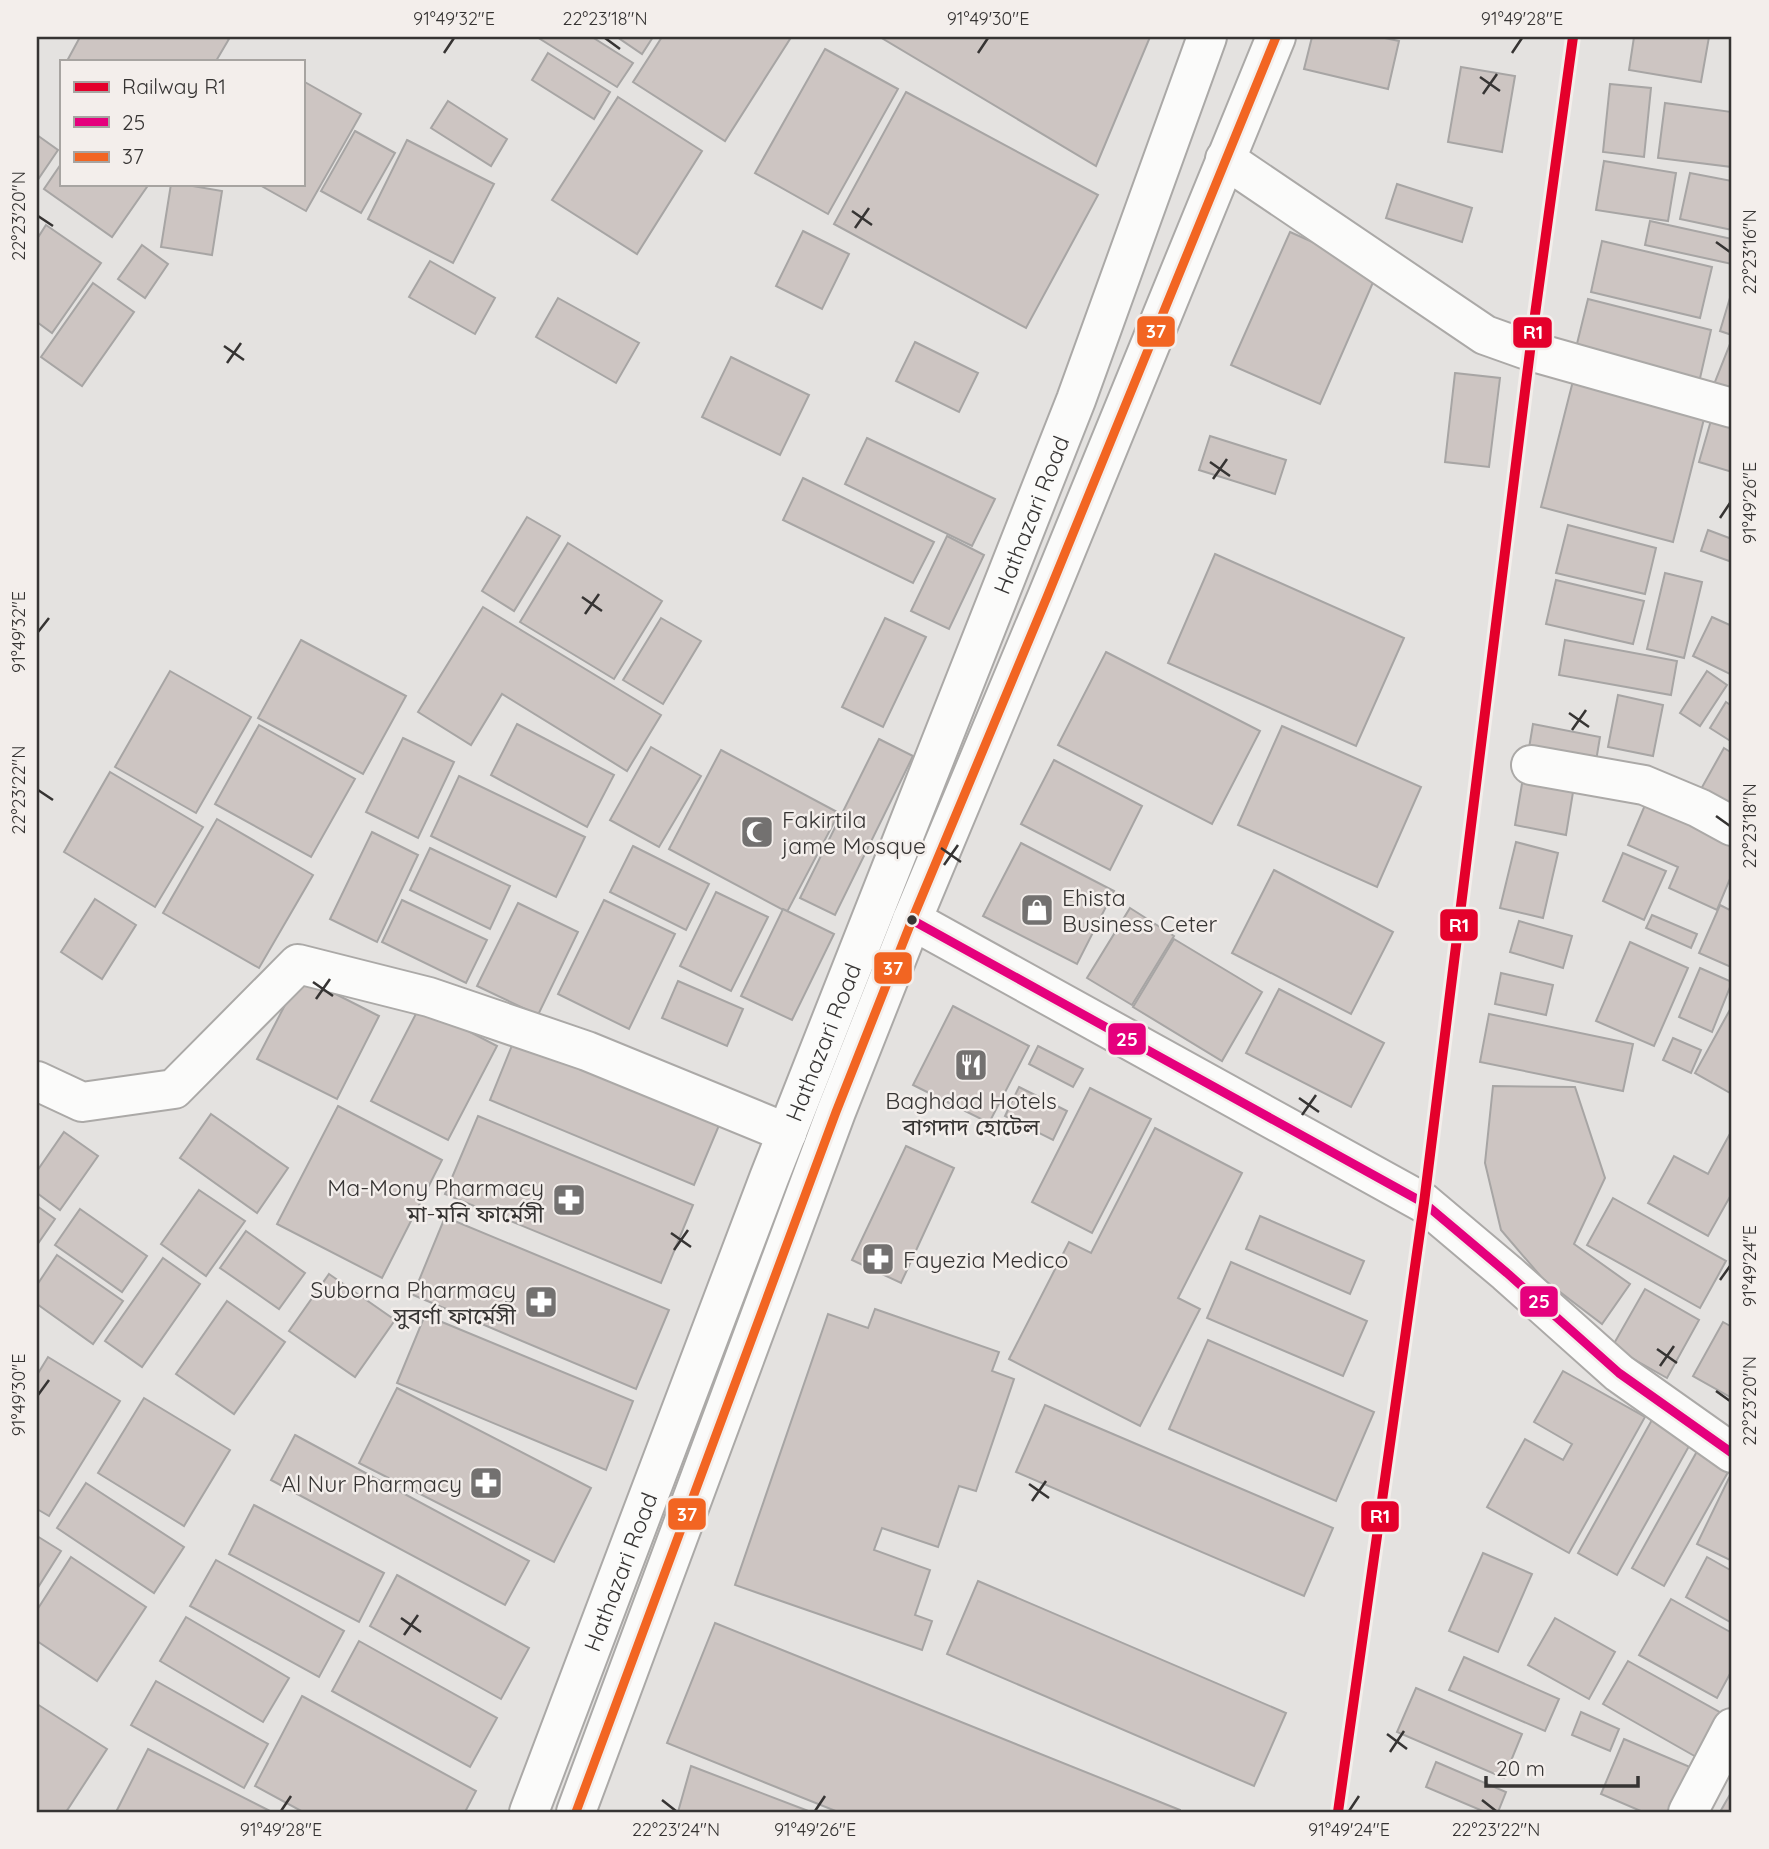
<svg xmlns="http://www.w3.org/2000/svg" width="1769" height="1849" viewBox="0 0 1769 1849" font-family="Quicksand,'Noto Sans Bengali',sans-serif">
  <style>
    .building { fill: #cdc5c2; stroke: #a7a5a4; stroke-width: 2 }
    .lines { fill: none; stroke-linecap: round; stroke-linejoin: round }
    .minor-casing { stroke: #aba9a7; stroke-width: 42 }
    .highway-casing { stroke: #aba9a7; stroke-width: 42 }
    .minor { stroke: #fbfbfa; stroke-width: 38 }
    .highway { stroke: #fbfbfa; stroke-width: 38 }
    .bus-1-casing { stroke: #f3eeeb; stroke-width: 14 }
    .bus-2-casing { stroke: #f3eeeb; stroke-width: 14 }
    .bus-1 { stroke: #e5007d; stroke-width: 9 }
    .bus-2 { stroke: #f26522; stroke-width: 9 }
    .rail-1-casing { stroke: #f3eeeb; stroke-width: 16 }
    .rail-1 { stroke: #e4002b; stroke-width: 10 }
    .ticks { fill: none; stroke: #363433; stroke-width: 2.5 }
    .bus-dot { fill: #363433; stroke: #f3eeeb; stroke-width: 2.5 }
    .labels { text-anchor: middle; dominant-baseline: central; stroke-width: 5; stroke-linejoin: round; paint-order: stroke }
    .street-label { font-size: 23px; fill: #363433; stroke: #f3eeeb }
    .poi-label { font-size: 23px; fill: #363433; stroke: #f3eeeb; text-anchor: start }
    .line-badge { stroke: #f3eeeb; stroke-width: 2.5 }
    .badge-label { font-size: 19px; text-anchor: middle; font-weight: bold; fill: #fff }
    .neatline { fill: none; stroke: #363433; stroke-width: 2.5 }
    .ticks-label { font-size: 18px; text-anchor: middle; fill: #363433 }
  </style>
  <rect width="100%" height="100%" fill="#e4e2e0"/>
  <g class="building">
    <path d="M80,37H225L229,39L216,61H67Z"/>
    <path d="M537,37H592L633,63L617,87Z"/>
    <path d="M622,37H653L642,54L620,39Z"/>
    <path d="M662,37H787L790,39L725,141L633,82Z"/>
    <path d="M880,37H1150L1096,166Z"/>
    <path d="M1312,37H1380L1399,41L1388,89L1304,69Z"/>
    <path d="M1634,37H1709L1701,82L1629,70Z"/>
    <path d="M825,49L898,89L828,214L755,173Z"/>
    <path d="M548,53L610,92L594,119L532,80Z"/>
    <path d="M1461,67L1515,76L1502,152L1448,142Z"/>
    <path d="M303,81L361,114L306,211L258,184H303Z"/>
    <path d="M1610,84L1651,88L1644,157L1603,152Z"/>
    <path d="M906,92L1098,195L1026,328L834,224Z"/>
    <path d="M618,97L702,151L637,254L552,200Z"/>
    <path d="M448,101L507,139L491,166L431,128Z"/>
    <path d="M1665,103L1732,112V167L1658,158Z"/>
    <path d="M355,131L395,153L361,213L321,191Z"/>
    <path d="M37,135L58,150L37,181Z"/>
    <path d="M407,140L494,184L453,263L368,219Z"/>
    <path d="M1604,161L1676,173L1668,221L1596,210Z"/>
    <path d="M61,164V184H149L112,237L44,189Z"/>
    <path d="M1690,173L1732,181V230L1680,219Z"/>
    <path d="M171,184H181L222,191L212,255L161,247Z"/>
    <path d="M1397,184L1472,208L1462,242L1386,218Z"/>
    <path d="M1650,221L1732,239V264L1645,245Z"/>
    <path d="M46,225L101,263L52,333L37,322V239Z"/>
    <path d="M803,231L849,254L822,309L776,286Z"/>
    <path d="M1290,232L1378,271L1320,404L1231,365Z"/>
    <path d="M1602,241L1712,267L1700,318L1591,292Z"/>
    <path d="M142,245L168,264L145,298L118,279Z"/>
    <path d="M430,261L495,298L475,334L409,297Z"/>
    <path d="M93,283L134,312L82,386L41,357Z"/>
    <path d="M1732,291V335L1720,331Z"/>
    <path d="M558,298L639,343L616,383L536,337Z"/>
    <path d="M1588,299L1711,330L1698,387L1574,356Z"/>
    <path d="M915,342L978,373L959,412L896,381Z"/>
    <path d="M1730,344L1732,345V400L1711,392Z"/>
    <path d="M731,357L809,395L780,455L702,417Z"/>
    <path d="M1455,373L1500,378L1489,467L1445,462Z"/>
    <path d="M1575,373L1707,407L1673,542L1541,507Z"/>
    <path d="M1714,410L1732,415V472L1699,462Z"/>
    <path d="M1210,436L1286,460L1275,494L1199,470Z"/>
    <path d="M867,438L995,499L972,546L845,484Z"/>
    <path d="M803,478L934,542L913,583L783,520Z"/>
    <path d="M527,517L560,536L514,611L482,591Z"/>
    <path d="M1568,525L1656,548L1645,594L1556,573Z"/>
    <path d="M1708,530L1732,539V562L1701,551Z"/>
    <path d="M947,536L984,555L949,629L911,611Z"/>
    <path d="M568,543L662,601L614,679L520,622Z"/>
    <path d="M1215,554L1404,638L1356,746L1168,663Z"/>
    <path d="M1665,573L1702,582L1684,658L1647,649Z"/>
    <path d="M1556,580L1644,601L1633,644L1546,624Z"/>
    <path d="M483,607L661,715L627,771L502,694L471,745L418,712Z"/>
    <path d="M1712,617L1732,626V675L1693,656Z"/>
    <path d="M661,618L701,641L663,704L623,680Z"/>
    <path d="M885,618L926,637L883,727L842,707Z"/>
    <path d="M301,640L406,696L363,774L258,718Z"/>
    <path d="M1565,640L1677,661L1671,695L1559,675Z"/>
    <path d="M1106,652L1260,731L1212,824L1058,745Z"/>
    <path d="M170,671L251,717L196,813L115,767Z"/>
    <path d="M1707,671L1727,685L1700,726L1680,713Z"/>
    <path d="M1618,695L1663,705L1653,756L1608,747Z"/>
    <path d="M1726,702L1732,706V742L1710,728Z"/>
    <path d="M517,724L614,775L587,827L491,775Z"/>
    <path d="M1533,724L1600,737L1594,773L1527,760Z"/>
    <path d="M259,725L355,779L311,857L215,804Z"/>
    <path d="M1282,726L1421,787L1377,887L1238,825Z"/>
    <path d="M403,738L454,762L418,838L366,812Z"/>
    <path d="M879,739L913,756L835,915L800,898Z"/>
    <path d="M651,747L701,776L659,847L610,820Z"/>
    <path d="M1724,748L1732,753V806L1701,789Z"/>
    <path d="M721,750L839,813L787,912L669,849Z"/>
    <path d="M1054,760L1142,806L1110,870L1021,824Z"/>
    <path d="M110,772L203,827L155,907L64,852Z"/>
    <path d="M1524,772L1575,780L1566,835L1515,825Z"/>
    <path d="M459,776L585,837L556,897L431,836Z"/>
    <path d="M1648,798L1732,835V874L1717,910L1669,888L1678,867L1628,845Z"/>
    <path d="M217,819L313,875L259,968L163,913Z"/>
    <path d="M372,832L418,855L377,942L330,919Z"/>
    <path d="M1516,842L1558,853L1543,918L1500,908Z"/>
    <path d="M1021,843L1114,891L1077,964L983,916Z"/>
    <path d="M633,846L709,884L686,930L610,892Z"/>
    <path d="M430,848L510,886L490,929L410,890Z"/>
    <path d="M1623,853L1666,871L1644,920L1603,901Z"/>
    <path d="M1274,870L1393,932L1351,1014L1232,953Z"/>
    <path d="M716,892L768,917L731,991L680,966Z"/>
    <path d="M95,899L136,925L102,979L61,952Z"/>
    <path d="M402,900L487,940L466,983L382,942Z"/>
    <path d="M604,900L675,934L629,1029L558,994Z"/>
    <path d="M518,903L578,932L538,1015L477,986Z"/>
    <path d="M1720,905L1732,911L1731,967L1699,953Z"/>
    <path d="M1130,908L1174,936L1132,1005L1087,978Z"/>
    <path d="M783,909L834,934L792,1020L741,996Z"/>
    <path d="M1652,915L1697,934L1691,948L1646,928Z"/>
    <path d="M1519,921L1572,936L1563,968L1510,952Z"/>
    <path d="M1174,939L1262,992L1222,1061L1133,1007Z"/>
    <path d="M1630,942L1688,968L1654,1046L1596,1021Z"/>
    <path d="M1700,968L1732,982L1712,1032L1679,1017Z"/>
    <path d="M1501,973L1553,985L1546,1015L1495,1004Z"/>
    <path d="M300,976L379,1016L337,1099L257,1059Z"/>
    <path d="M678,981L743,1009L727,1046L662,1018Z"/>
    <path d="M1279,989L1384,1043L1351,1107L1246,1053Z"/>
    <path d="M420,1006L497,1046L448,1140L371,1101Z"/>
    <path d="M953,1006L1029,1046L989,1123L913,1085Z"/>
    <path d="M1732,1006V1094L1695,1073Z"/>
    <path d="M1489,1014L1633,1044L1623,1091L1480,1062Z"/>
    <path d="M515,1038L720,1123L694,1185L490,1100Z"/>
    <path d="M1673,1038L1701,1050L1691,1073L1663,1060Z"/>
    <path d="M1038,1046L1083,1069L1073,1087L1029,1064Z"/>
    <path d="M1493,1086L1575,1087L1605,1178L1574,1244L1630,1284L1602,1324L1543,1279L1501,1230L1485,1163Z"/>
    <path d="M1019,1087L1067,1111L1053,1140L1005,1116Z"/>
    <path d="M1090,1088L1151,1119L1092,1233L1032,1202Z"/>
    <path d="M338,1106L442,1160L382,1278L277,1224Z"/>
    <path d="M211,1114L288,1168L257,1213L180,1158Z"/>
    <path d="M478,1116L693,1205L661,1283L445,1194Z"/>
    <path d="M1155,1128L1242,1173L1178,1298L1200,1309L1140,1426L1009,1359L1069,1242L1091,1253Z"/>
    <path d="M1732,1130V1193L1708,1236L1648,1203L1674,1156L1708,1174Z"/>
    <path d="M64,1132L98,1156L60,1210L37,1193V1171Z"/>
    <path d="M906,1146L954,1168L901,1283L852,1260Z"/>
    <path d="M199,1190L245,1221L206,1276L161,1244Z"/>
    <path d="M1613,1198L1726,1261L1700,1308L1587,1245Z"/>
    <path d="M37,1206L55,1219L37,1245Z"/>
    <path d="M80,1209L147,1256L122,1292L55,1245Z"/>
    <path d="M1260,1216L1364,1261L1350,1294L1246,1249Z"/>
    <path d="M445,1217L669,1310L636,1389L413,1295Z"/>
    <path d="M246,1231L305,1273L279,1309L220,1268Z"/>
    <path d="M57,1255L123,1301L93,1344L37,1304V1285Z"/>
    <path d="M163,1258L200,1284L142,1367L105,1341Z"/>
    <path d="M1231,1262L1367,1321L1343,1376L1207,1318Z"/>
    <path d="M329,1274L395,1320L355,1377L289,1331Z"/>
    <path d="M1645,1289L1699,1320L1667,1378L1612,1347Z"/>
    <path d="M227,1301L285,1342L234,1414L176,1374Z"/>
    <path d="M875,1309L999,1352L992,1371L1014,1379L976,1491L959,1486L938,1547L882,1528L874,1550L930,1570L915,1615L932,1621L922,1650L735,1585L828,1314L868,1328Z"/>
    <path d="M425,1315L633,1401L606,1470L397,1383Z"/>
    <path d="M1723,1322L1732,1327V1398L1693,1376Z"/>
    <path d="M1208,1340L1374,1412L1336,1501L1169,1429Z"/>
    <path d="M48,1357L120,1401L49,1516L37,1509V1375Z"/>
    <path d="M1563,1371L1645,1417L1569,1553L1487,1507L1525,1439L1563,1460L1572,1444L1534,1422Z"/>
    <path d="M397,1388L591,1488L554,1562L359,1463Z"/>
    <path d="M144,1398L230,1450L184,1526L98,1473Z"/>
    <path d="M1045,1405L1333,1528L1304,1596L1016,1472Z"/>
    <path d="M1653,1418L1693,1439L1617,1575L1578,1553Z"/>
    <path d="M295,1435L529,1561L505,1605L271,1480Z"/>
    <path d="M1700,1446L1732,1465L1664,1586L1632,1568Z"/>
    <path d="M1729,1478L1732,1480V1561L1697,1544Z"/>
    <path d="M86,1483L184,1547L154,1593L57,1528Z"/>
    <path d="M254,1505L384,1573L359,1622L229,1554Z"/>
    <path d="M37,1536L61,1551L37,1589Z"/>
    <path d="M1483,1553L1532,1574L1498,1652L1449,1631Z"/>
    <path d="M71,1557L146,1607L97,1681L37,1641V1610Z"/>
    <path d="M1707,1557L1732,1571V1623L1686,1597Z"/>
    <path d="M216,1560L344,1631L319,1677L190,1606Z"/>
    <path d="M397,1575L529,1648L501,1699L370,1626Z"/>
    <path d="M978,1581L1286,1713L1254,1786L947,1654Z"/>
    <path d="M1671,1599L1732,1633V1670L1717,1698L1639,1655Z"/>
    <path d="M186,1617L289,1678L263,1722L160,1661Z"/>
    <path d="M1555,1618L1615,1652L1589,1699L1528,1665Z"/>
    <path d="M715,1623L1180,1810V1812H838L667,1743Z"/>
    <path d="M359,1641L497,1718L470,1767L332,1691Z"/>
    <path d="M1464,1657L1559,1699L1545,1731L1449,1690Z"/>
    <path d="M1628,1661L1723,1714L1698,1758L1603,1704Z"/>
    <path d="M156,1681L268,1744L244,1788L131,1725Z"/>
    <path d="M1416,1688L1522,1734L1504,1778L1397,1732Z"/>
    <path d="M302,1696L476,1791L465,1812H303L255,1786Z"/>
    <path d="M37,1704L107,1749L66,1812H37Z"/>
    <path d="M1581,1712L1619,1729L1610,1751L1572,1735Z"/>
    <path d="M1624,1739L1690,1767L1670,1812H1643L1601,1794Z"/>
    <path d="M148,1749L272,1812H116Z"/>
    <path d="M1436,1762L1506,1792L1498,1812H1485L1426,1787Z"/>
    <path d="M691,1766L811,1812H678Z"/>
    <path d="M1732,1791V1812H1720Z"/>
  </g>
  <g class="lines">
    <defs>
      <g id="minor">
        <path d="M1225,159L1485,335L1530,351L1732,408"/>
        <path d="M1531,765L1644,785L1699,808L1732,826"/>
        <path d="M912,920L1424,1203L1507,1273L1619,1373L1732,1453"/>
        <path d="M37,1081L82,1102L174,1089L298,964L429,997L587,1051L787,1133"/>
        <path d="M1688,1812L1732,1728"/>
      </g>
      <g id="highway">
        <path id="s1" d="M529,1812L769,1178L1076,400L1207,37"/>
        <path d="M576,1812L836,1112L912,920L1047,597L1276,37"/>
      </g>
    </defs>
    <use href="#minor" class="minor-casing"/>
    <use href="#highway" class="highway-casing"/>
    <use href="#minor" class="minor"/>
    <use href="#highway" class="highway"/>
    <defs>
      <path id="bus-1" d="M912,920L1424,1203L1507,1273L1619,1373L1732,1453"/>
      <path id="bus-2" d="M576,1812L836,1112L912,920L1047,597L1276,37"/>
    </defs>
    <use href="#bus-1" class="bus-1-casing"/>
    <use href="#bus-2" class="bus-2-casing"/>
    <use href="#bus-1" class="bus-1"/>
    <use href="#bus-2" class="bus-2"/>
    <defs>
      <path id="rail-1" d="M1338,1812L1424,1203L1530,351L1573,37"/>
    </defs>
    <use href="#rail-1" class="rail-1-casing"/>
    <use href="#rail-1" class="rail-1"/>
  </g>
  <path class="ticks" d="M605,38L620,49M444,53L454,38M978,53L988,38M1512,53L1522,38M1480,77L1500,91M1483,94L1497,74M852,211L872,225M38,216L53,226M855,228L869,208M1716,242L1730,252M224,346L244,360M227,363L241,343M1210,462L1230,476M1213,479L1227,459M1720,518L1730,503M582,597L602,611M585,614L599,594M38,632L49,618M1569,713L1589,727M1572,730L1586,710M38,790L53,800M1716,816L1730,826M941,848L961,862M944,865L958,845M313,982L333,996M316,999L330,979M1299,1098L1319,1112M1302,1115L1316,1095M671,1233L691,1247M674,1250L688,1230M1720,1280L1730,1266M1657,1349L1677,1363M1660,1366L1674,1346M1716,1391L1730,1401M38,1395L49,1380M1029,1484L1049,1498M1032,1501L1046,1481M401,1618L421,1632M404,1635L418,1615M1387,1734L1407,1749M1390,1752L1404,1731M662,1800L676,1811M1482,1800L1496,1811M281,1811L291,1796M815,1811L825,1796M1349,1811L1359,1796"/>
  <defs>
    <symbol id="mosque-square" viewBox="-11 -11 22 22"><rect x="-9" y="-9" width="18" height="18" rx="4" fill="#737170" stroke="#f3eeeb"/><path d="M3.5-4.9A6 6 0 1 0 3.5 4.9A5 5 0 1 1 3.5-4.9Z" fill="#fff"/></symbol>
    <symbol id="shop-square" viewBox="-11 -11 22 22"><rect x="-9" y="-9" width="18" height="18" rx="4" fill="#737170" stroke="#f3eeeb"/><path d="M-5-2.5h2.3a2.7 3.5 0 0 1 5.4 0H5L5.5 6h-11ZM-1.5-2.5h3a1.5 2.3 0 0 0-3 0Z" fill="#fff"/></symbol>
    <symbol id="restaurant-square" viewBox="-11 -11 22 22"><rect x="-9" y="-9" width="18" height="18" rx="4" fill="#737170" stroke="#f3eeeb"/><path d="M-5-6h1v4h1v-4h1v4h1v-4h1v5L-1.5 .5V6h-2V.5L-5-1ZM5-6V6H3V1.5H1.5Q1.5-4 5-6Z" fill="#fff"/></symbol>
    <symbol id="pharmacy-square" viewBox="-11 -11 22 22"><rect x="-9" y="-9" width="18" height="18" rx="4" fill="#737170" stroke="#f3eeeb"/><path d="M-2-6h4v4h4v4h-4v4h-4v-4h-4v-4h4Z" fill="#fff"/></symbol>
  </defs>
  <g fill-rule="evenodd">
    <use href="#mosque-square" x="738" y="813" width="38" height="38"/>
    <use href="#shop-square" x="1018" y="891" width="38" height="38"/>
    <use href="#restaurant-square" x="952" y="1046" width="38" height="38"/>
    <use href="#pharmacy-square" x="550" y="1181" width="38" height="38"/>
    <use href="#pharmacy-square" x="859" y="1240" width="38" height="38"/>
    <use href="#pharmacy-square" x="522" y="1283" width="38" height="38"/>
    <use href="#pharmacy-square" x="467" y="1464" width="38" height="38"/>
  </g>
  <circle class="bus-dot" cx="912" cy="920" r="6"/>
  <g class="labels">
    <g class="street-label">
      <text stroke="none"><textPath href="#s1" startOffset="1391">Hathazari Road</textPath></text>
      <text stroke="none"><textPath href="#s1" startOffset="824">Hathazari Road</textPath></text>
      <text stroke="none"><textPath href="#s1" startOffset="257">Hathazari Road</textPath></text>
    </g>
    <g class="poi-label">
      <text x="782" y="819">Fakirtila<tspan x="782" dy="26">jame Mosque</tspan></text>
      <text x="1062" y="897">Ehista<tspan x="1062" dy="26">Business Ceter</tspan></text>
      <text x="971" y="1100" text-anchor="middle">Baghdad Hotels<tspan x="971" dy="26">বাগদাদ হোটেল</tspan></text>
      <text x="544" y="1187" text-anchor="end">Ma-Mony Pharmacy<tspan x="544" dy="26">মা-মনি ফার্মেসী</tspan></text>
      <text x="903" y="1259">Fayezia Medico</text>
      <text x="516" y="1289" text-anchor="end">Suborna Pharmacy<tspan x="516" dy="26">সুবর্ণা ফার্মেসী</tspan></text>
      <text x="462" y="1483" text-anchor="end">Al Nur Pharmacy</text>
    </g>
  </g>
  <g class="line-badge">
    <rect x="1136" y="315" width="40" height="33" rx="7" fill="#f26522"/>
    <rect x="1512" y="316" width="41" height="33" rx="7" fill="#e4002b"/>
    <rect x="1439" y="908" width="40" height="34" rx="7" fill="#e4002b"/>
    <rect x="873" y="951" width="40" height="34" rx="7" fill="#f26522"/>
    <rect x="1107" y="1022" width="40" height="34" rx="7" fill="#e5007d"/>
    <rect x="1519" y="1285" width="40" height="33" rx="7" fill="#e5007d"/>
    <rect x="667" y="1497" width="40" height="34" rx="7" fill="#f26522"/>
    <rect x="1360" y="1500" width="40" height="33" rx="7" fill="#e4002b"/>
  </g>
  <g class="badge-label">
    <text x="1156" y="338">37</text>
    <text x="1533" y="339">R1</text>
    <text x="1459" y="932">R1</text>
    <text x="893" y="975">37</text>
    <text x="1127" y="1046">25</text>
    <text x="1539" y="1308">25</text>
    <text x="687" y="1521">37</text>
    <text x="1380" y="1523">R1</text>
  </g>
  <rect width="1769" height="1849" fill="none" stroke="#f3eeeb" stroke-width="77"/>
  <rect x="60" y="60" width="245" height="126" fill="#f3eeeb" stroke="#a7a4a1" stroke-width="2"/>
  <rect x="74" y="82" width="35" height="10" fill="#e4002b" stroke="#a7a4a1" stroke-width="2"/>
  <text x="122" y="94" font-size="21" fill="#363433">Railway R1</text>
  <rect x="74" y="117" width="35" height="10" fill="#e5007d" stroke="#a7a4a1" stroke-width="2"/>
  <text x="122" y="130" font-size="21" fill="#363433">25</text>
  <rect x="74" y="152" width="35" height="10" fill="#f26522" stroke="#a7a4a1" stroke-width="2"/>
  <text x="122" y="164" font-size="21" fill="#363433">37</text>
  <path d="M1486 1776v10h152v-10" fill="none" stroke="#363433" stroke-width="3.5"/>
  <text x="1496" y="1776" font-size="21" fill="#363433" stroke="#f3eeeb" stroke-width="5" paint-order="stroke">20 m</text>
  <rect x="38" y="38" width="1692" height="1773" class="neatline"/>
  <g class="ticks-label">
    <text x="454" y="25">91°49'32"E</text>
    <text x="605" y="25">22°23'18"N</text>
    <text x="988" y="25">91°49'30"E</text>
    <text x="1522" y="25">91°49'28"E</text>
    <text transform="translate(19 216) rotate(-90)" y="6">22°23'20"N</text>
    <text transform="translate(1750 252) rotate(-90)" y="6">22°23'16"N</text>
    <text transform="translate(1750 503) rotate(-90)" y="6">91°49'26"E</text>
    <text transform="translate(19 632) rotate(-90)" y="6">91°49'32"E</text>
    <text transform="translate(19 790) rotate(-90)" y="6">22°23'22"N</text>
    <text transform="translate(1750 826) rotate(-90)" y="6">22°23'18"N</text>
    <text transform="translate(1750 1266) rotate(-90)" y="6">91°49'24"E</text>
    <text transform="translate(19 1395) rotate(-90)" y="6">91°49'30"E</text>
    <text transform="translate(1750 1401) rotate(-90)" y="6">22°23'20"N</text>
    <text x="281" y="1836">91°49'28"E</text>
    <text x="676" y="1836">22°23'24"N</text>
    <text x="815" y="1836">91°49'26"E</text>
    <text x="1349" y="1836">91°49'24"E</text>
    <text x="1496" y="1836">22°23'22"N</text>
  </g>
</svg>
